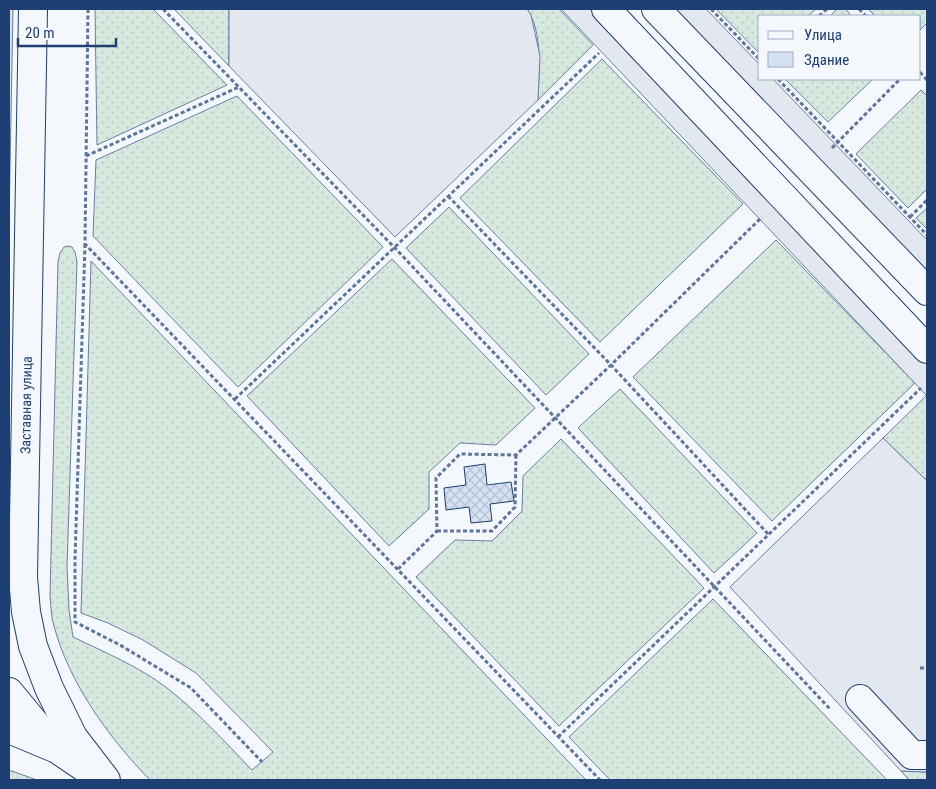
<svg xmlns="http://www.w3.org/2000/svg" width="936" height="789" viewBox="0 0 936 789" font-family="'Roboto Condensed',sans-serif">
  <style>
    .grass { fill: url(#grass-dots); stroke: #687fa3 }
    .parking { fill: #e3e8f0; stroke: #687fa3 }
    .building { fill: url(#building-cross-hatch); stroke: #1d3f73 }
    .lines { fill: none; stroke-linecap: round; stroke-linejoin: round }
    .minor-casing { stroke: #1d3f73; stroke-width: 30 }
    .major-casing { stroke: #1d3f73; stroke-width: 30 }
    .path { stroke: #5e769c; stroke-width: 3; stroke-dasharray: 4 2.5; stroke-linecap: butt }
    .minor { stroke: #f4f7fb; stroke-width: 28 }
    .major { stroke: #f4f7fb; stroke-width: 28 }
    .labels { text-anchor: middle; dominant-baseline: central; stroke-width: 4; stroke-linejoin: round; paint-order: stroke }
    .street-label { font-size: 14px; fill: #1d3f73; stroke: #f4f7fb }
  </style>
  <defs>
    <pattern id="grass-dots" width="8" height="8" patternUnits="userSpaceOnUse" patternTransform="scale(1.25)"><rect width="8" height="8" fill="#d7e8df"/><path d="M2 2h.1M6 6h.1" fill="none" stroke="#b8c8c3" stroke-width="1.8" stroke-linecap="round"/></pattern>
    <pattern id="building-cross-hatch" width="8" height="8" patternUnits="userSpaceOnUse" patternTransform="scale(1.25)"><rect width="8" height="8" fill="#d5e0f0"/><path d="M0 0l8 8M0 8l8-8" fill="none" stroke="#b6c1d1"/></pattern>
  </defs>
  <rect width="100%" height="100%" fill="#f4f7fb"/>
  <g class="grass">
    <path d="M9,9H13L9,222Z"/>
    <path d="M95,9H153L227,85L97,145Z"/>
    <path d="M174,9H229V66Z"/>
    <path d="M527,9H559L593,45L538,100C539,72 543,32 527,9Z"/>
    <path d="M716,9H816L808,16H760V54Z"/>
    <path d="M837,9H845L852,16H830Z"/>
    <path d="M868,9H927V23L920,30V16H875Z"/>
    <path d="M602,59L743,204L600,342L460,198Z"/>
    <path d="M785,79H873L828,122Z"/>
    <path d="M921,90L927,96V189L908,208L856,154Z"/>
    <path d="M237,96L383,247L238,387L93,236L96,160Z"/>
    <path d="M449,207L589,354L546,395L406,248Z"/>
    <path d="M927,208V229L916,218Z"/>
    <path d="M776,240L915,383L772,521L633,377Z"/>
    <path d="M68,246L72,247L75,252L77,262L67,567L69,610L73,637C104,652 140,667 167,688C198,712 225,742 252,770L273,752L196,673L143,640L108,623L81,613L91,261L586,780H150C109,738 69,683 54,626C51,617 51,606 50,596L58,262L60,253L64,247Z"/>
    <path d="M392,259L535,408L496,445L460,443L429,472V509L389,546L247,396Z"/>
    <path d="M620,389L757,533L714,573L578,428Z"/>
    <path d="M927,395V480L924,478L883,438Z"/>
    <path d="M561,439L704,588L559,726L416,577L455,540L492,541L522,511L523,476Z"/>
    <path d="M713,599L887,780H610L569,737Z"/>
    <path d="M9,770L37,780H9Z"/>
    <path d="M901,771L927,772V780H909Z"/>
  </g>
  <g class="parking">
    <path d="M229,9H527L531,15L540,56L538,100L395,237L229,66Z"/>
    <path d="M561,9H591L927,364V396Z"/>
    <path d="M673,9H706L760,65V79H773L927,240V274Z"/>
    <path d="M883,438L924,478L927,480V772L901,771L730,587Z"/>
  </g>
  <path class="building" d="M485,464L487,485L511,482L514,501L490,504L492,521L471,523L469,507L446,510L444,488L466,485L464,467Z"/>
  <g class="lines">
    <defs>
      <g id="minor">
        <path d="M606,9L927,349"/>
        <path d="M656,9L927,291"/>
        <path d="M860,699L912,755H927"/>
      </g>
      <g id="major">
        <path d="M33,9L23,577L26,612L33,646L49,688L73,737L106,780"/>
        <path d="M9,692L52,744"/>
        <path d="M9,729L57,749L91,772"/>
      </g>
    </defs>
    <use href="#minor" class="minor-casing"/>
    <use href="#major" class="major-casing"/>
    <g class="path">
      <path d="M88,9L85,244L600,780"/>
      <path d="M163,9L394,247L830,709"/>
      <path d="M711,9L760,60"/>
      <path d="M859,9L866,16"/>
      <path d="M819,16L827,9"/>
      <path d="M920,72L927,80"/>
      <path d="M778,79L927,235"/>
      <path d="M832,148L900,79"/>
      <path d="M86,156L239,87"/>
      <path d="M448,196L611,365L769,535"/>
      <path d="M910,217L927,200"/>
      <path d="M85,244L75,559V622L120,645L191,688L262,762"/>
      <path d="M235,399L599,53"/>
      <path d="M437,531H492L515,507L516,455"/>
      <path d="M398,569L437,531L436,478L460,454L516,455L611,365L762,217"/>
      <path d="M920,668H927"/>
      <path d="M558,737L921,388"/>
    </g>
    <use href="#minor" class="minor"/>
    <use href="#major" class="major"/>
  </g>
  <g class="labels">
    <g class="street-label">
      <text transform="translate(26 405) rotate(-89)">Заставная улица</text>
    </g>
  </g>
  <rect width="936" height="789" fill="none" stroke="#1d3f73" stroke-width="20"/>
  <rect x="758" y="15" width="162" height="65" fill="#f4f7fb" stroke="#9eadc5"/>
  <rect x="768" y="31" width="25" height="8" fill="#f4f7fb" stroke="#9eadc5"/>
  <text x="804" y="40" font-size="15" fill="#1d3f73">Улица</text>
  <rect x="768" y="52" width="25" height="15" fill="#d5e0f0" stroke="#9eadc5"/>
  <text x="804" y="65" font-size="15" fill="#1d3f73">Здание</text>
  <path d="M18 38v8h98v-8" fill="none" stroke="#1d3f73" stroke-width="2.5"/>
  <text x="25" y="38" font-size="15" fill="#1d3f73" stroke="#f4f7fb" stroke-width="4" paint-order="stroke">20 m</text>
</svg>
